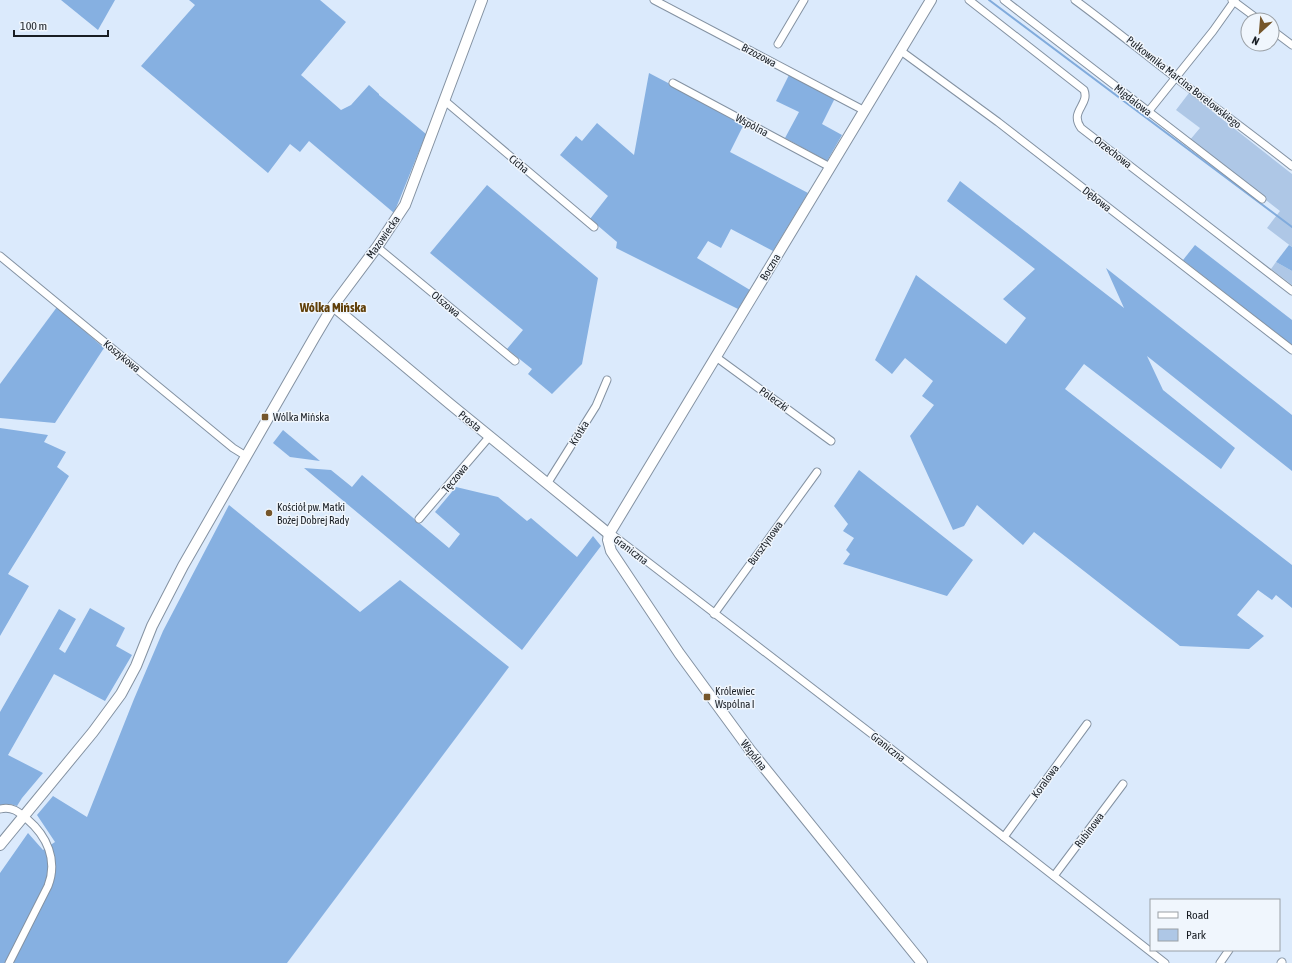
<svg xmlns="http://www.w3.org/2000/svg" width="1292" height="963" viewBox="0 0 1292 963" font-family="'Asap Condensed',sans-serif">
  <style>
    .green { fill: #aec7e6 }
    .forest { fill: #86b0e1 }
    .lines { fill: none; stroke-linecap: round; stroke-linejoin: round }
    .stream { stroke: #81abdc; stroke-width: 2 }
    .street-casing { stroke: #8492a2; stroke-width: 9 }
    .secondary-casing { stroke: #8492a2; stroke-width: 12 }
    .street { stroke: #fff; stroke-width: 7 }
    .secondary { stroke: #fff; stroke-width: 10 }
    .poi-dot { fill: #75562b; stroke: #f0f6fd; stroke-width: 1.5 }
    .labels { text-anchor: middle; dominant-baseline: central; stroke-width: 3; stroke-linejoin: round; paint-order: stroke }
    .street-label { font-size: 11px; fill: #191e24; stroke: #f0f6fd }
    .poi-label { font-size: 11px; fill: #191e24; stroke: #f0f6fd; text-anchor: start }
    .quarter-label { font-size: 13px; font-weight: bold; fill: #603f08; stroke: #f0f6fd }
  </style>
  <rect width="100%" height="100%" fill="#dbeafc"/>
  <g class="green">
    <path d="M1189,93L1292,174V247L1267,228L1280,211L1189,141L1200,128L1176,110Z"/>
    <path d="M1276,262L1292,271V285L1271,269Z"/>
  </g>
  <g class="forest">
    <path d="M61,0H115L98,30Z"/>
    <path d="M189,0H320L346,22L301,75L341,110L351,105L369,85L379,94V95L426,134L394,213L309,141L300,152L290,144L268,173L141,66L195,5Z"/>
    <path d="M649,73L670,84V85L744,124L730,152L808,193L773,251L731,229L721,248L708,241L697,258L750,290L738,309L616,248L617,242L590,219L608,196L560,155L576,136L582,141L597,123L634,155Z"/>
    <path d="M789,75L835,98L822,124L842,135L827,161L785,138L799,112L776,101Z"/>
    <path d="M960,181L1124,308L1106,268L1292,415V471L1147,356L1163,390L1235,448L1221,469L1084,364L1065,389L1292,565V608L1276,595L1272,600L1258,590L1237,615L1264,636L1249,649L1180,646L1034,532L1023,545L977,505L964,526L953,530L910,436L934,405L922,396L933,381L905,358L892,374L875,360L916,275L1006,344L1026,318L1003,299L1035,269L947,201Z"/>
    <path d="M487,185L598,278L582,364L552,394L528,374L532,369L507,349L523,330L430,253Z"/>
    <path d="M1195,245L1292,320V345L1183,260Z"/>
    <path d="M1289,245L1292,247V271L1276,262Z"/>
    <path d="M57,307L104,348L55,423L0,418V384Z"/>
    <path d="M0,428L48,435L44,442L66,452L57,467L69,476L8,574L29,586L0,636Z"/>
    <path d="M283,430L320,461L290,457L273,443Z"/>
    <path d="M304,468L331,470L352,487L362,475L449,548L460,534L435,512L456,487L498,497L527,521L531,518L577,557L593,536L601,546L522,650Z"/>
    <path d="M859,470L973,560L947,596L843,564L850,554L846,550L854,538L843,531L848,524L834,506Z"/>
    <path d="M229,505L360,612L400,580L509,667L287,963H0V873L28,833L43,850L55,842L37,815L53,796L87,817L134,699L163,631Z"/>
    <path d="M90,608L125,628L116,646L132,655L105,701L54,674L8,755L43,773L22,798L17,806L10,804L0,805V712L59,609L76,619L59,649L65,653Z"/>
  </g>
  <g class="lines">
    <path class="stream" d="M989,0L1292,227"/>
    <defs>
      <g id="street">
        <path d="M654,0L865,111"/>
        <path d="M969,0L1084,90C1090,105 1069,111 1081,128L1292,291"/>
        <path d="M1004,0L1262,199"/>
        <path d="M1075,0C1109,25 1142,52 1176,78C1215,107 1254,136 1292,166"/>
        <path d="M1232,0L1259,20"/>
        <path d="M1272,30L1292,45"/>
        <path d="M778,44L804,0"/>
        <path d="M901,51L998,122L1292,350"/>
        <path d="M673,83L830,167"/>
        <path d="M445,101L594,227"/>
        <path d="M1148,112L1213,31L1235,0"/>
        <path d="M377,247L515,361"/>
        <path d="M0,256L233,448L246,456"/>
        <path d="M716,357L831,441"/>
        <path d="M547,484L596,406L607,380"/>
        <path d="M419,519L490,436"/>
        <path d="M609,534L614,536L890,748L1165,963"/>
        <path d="M714,614L817,472"/>
        <path d="M0,809C12,806 19,812 27,819C47,836 58,860 48,886L9,963"/>
        <path d="M1004,837L1087,724"/>
        <path d="M1054,876L1123,784"/>
        <path d="M1220,963L1229,950"/>
        <path d="M1281,963L1282,962"/>
      </g>
      <g id="secondary">
        <path d="M333,306L450,404L609,534"/>
        <path d="M0,845L93,732L121,694L136,666L152,626L183,566L314,338L333,306L377,247L405,205L482,0"/>
        <path d="M922,963L750,750L679,653L611,551L608,540L609,534L931,0"/>
      </g>
    </defs>
    <use href="#street" class="street-casing"/>
    <use href="#secondary" class="secondary-casing"/>
    <use href="#street" class="street"/>
    <use href="#secondary" class="secondary"/>
  </g>
  <g class="poi-dot">
    <rect x="261" y="413" width="8" height="8" rx="2"/>
    <circle cx="269" cy="513" r="4"/>
    <rect x="703" y="693" width="8" height="8" rx="2"/>
  </g>
  <g class="labels">
    <g class="street-label">
      <text transform="translate(759 55) rotate(28)">Brzozowa</text>
      <text transform="translate(1184 82) rotate(38)">Pułkownika Marcina Borelowskiego</text>
      <text transform="translate(1133 100) rotate(38)">Migdałowa</text>
      <text transform="translate(752 125) rotate(28)">Wspólna</text>
      <text transform="translate(1113 152) rotate(38)">Orzechowa</text>
      <text transform="translate(519 164) rotate(40)">Cicha</text>
      <text transform="translate(1097 199) rotate(38)">Dębowa</text>
      <text transform="translate(383 237) rotate(-55)">Mazowiecka</text>
      <text transform="translate(770 267) rotate(-59)">Boczna</text>
      <text transform="translate(446 304) rotate(40)">Olszowa</text>
      <text transform="translate(122 356) rotate(39)">Koszykowa</text>
      <text transform="translate(774 399) rotate(36)">Poleczki</text>
      <text transform="translate(470 421) rotate(39)">Prosta</text>
      <text transform="translate(579 433) rotate(-58)">Krótka</text>
      <text transform="translate(455 478) rotate(-50)">Tęczowa</text>
      <text transform="translate(765 543) rotate(-54)">Bursztynowa</text>
      <text transform="translate(631 550) rotate(37)">Graniczna</text>
      <text transform="translate(888 747) rotate(38)">Graniczna</text>
      <text transform="translate(754 755) rotate(52)">Wspólna</text>
      <text transform="translate(1045 781) rotate(-54)">Koralowa</text>
      <text transform="translate(1089 830) rotate(-53)">Rubinowa</text>
    </g>
    <g class="poi-label">
      <text x="273" y="417">Wólka Mińska</text>
      <text x="277" y="507">Kościół pw. Matki<tspan x="277" dy="13">Bożej Dobrej Rady</tspan></text>
      <text x="715" y="691">Królewiec<tspan x="715" dy="13">Wspólna I</tspan></text>
    </g>
    <g class="quarter-label">
      <text x="333" y="307">Wólka Mińska</text>
    </g>
  </g>
  <rect x="1150" y="899" width="130" height="52" fill="#f0f6fd" stroke="#9aa0a6"/>
  <rect x="1158" y="912" width="20" height="6" fill="#ffffff" stroke="#9aa0a6"/>
  <text x="1186" y="919" font-size="12" fill="#191e24">Road</text>
  <rect x="1158" y="929" width="20" height="12" fill="#aec7e6" stroke="#9aa0a6"/>
  <text x="1186" y="939" font-size="12" fill="#191e24">Park</text>
  <g transform="translate(1260 32) rotate(206)"><circle r="19" fill="#f0f6fd" stroke="#9aa0a6"/>
  <path d="M0-3L7 15L0 10L-7 15Z" fill="#75562b"/>
  <text y="-6" font-size="11" font-weight="bold" text-anchor="middle" fill="#191e24">N</text>
  </g>
  <path d="M14 30v6h94v-6" fill="none" stroke="#191e24" stroke-width="2"/>
  <text x="20" y="30" font-size="12" fill="#191e24" stroke="#f0f6fd" stroke-width="3" paint-order="stroke">100 m</text>
</svg>
